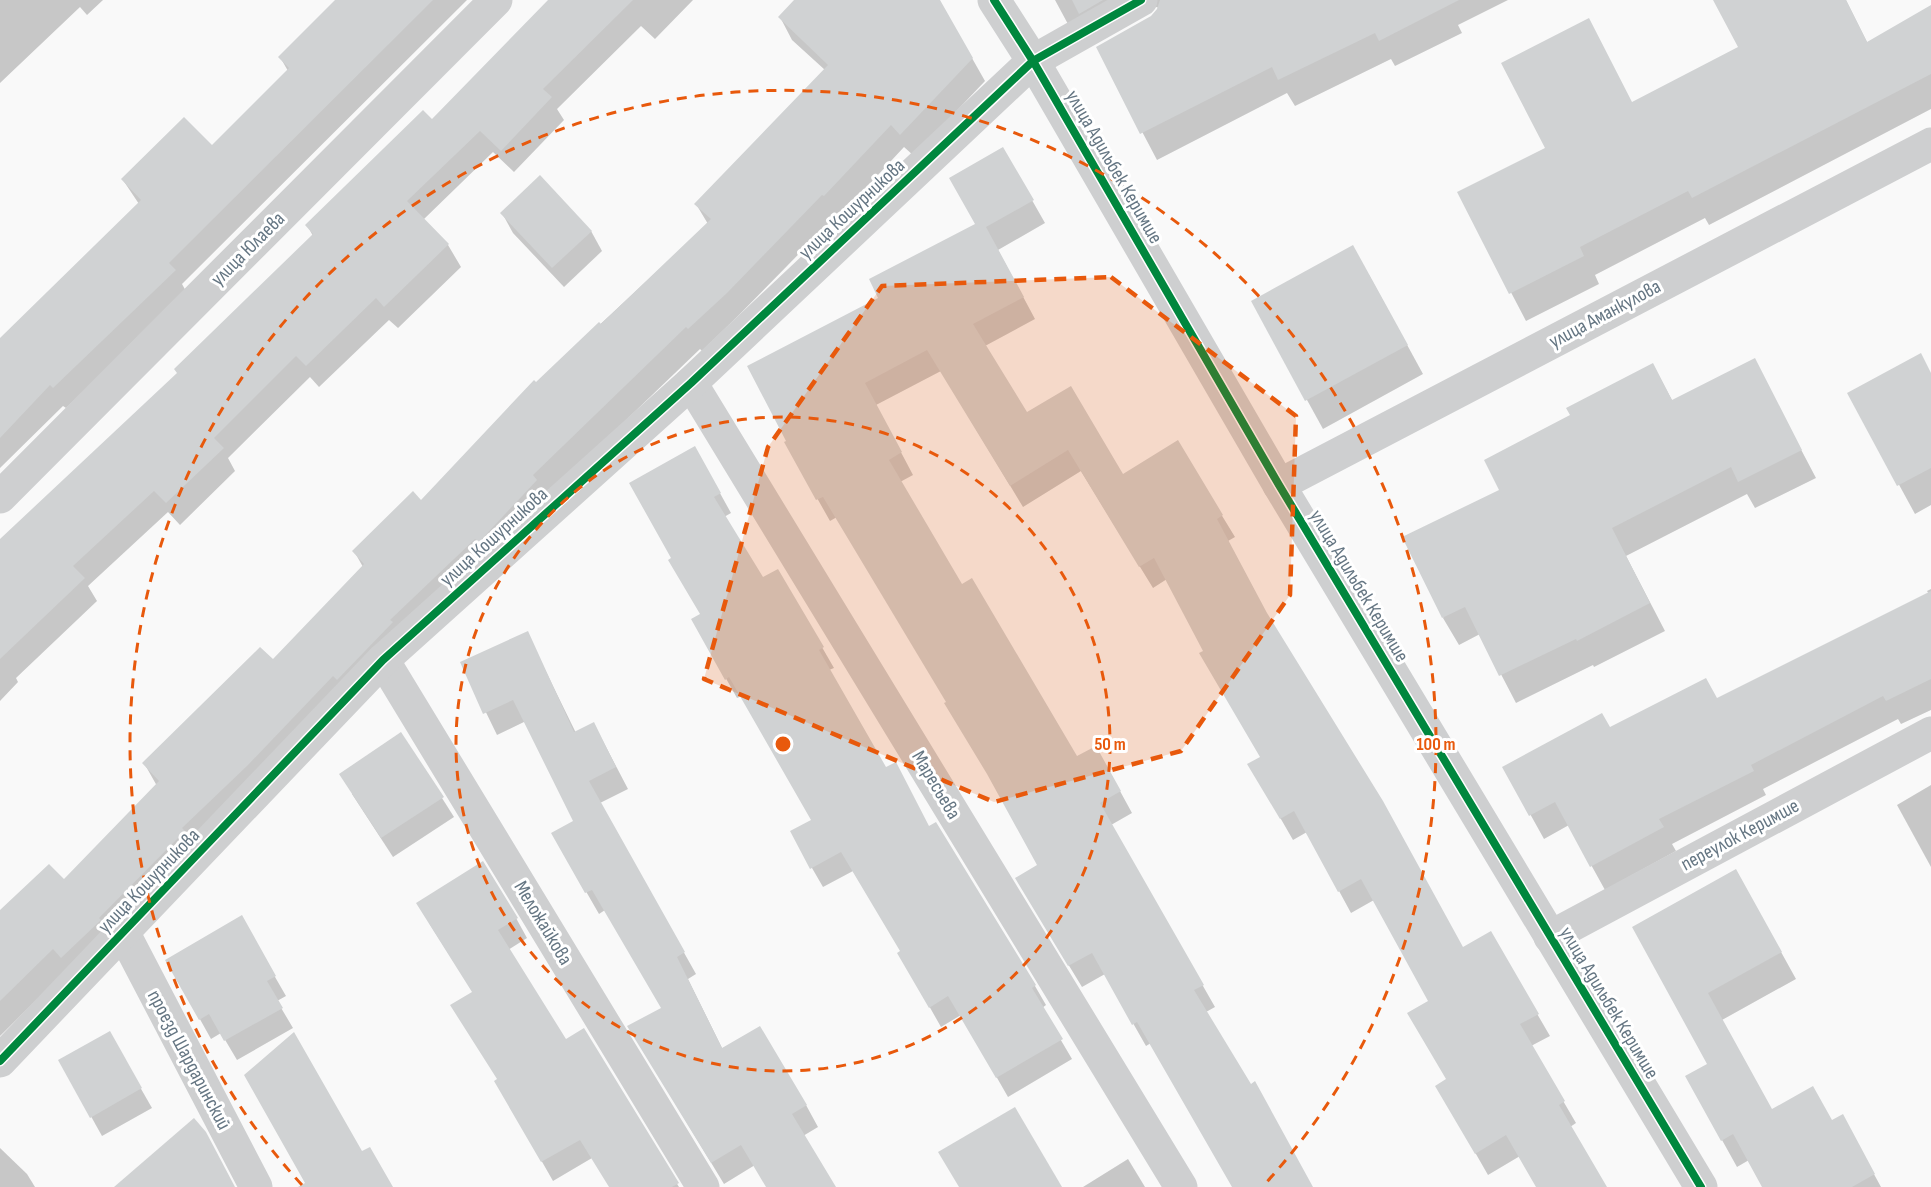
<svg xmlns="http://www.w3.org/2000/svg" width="1931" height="1187" viewBox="0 0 1931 1187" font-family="'Sofia Sans Condensed',sans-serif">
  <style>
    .shadow { fill: #0003 }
    .building { fill: #d0d2d3 }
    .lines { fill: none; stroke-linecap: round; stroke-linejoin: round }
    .minor { stroke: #cecfd0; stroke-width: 33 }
    .cycleway-casing { stroke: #fff; stroke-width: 11 }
    .cycleway { stroke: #00873e; stroke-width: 8 }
    .marked { fill: #e8590c; fill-opacity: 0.2; stroke: #e8590c; stroke-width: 4.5; stroke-dasharray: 12 8; stroke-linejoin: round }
    .ring { fill: none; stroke: #e8590c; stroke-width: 3; stroke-dasharray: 10 8 }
    .labels { text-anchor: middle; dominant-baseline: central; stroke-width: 6; stroke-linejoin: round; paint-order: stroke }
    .street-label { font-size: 20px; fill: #657683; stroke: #fff }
    .centre { fill: #e8590c; stroke: #fff; stroke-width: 3 }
    .ring-label { font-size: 18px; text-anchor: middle; font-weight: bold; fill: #e8590c; stroke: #fff; stroke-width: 6; stroke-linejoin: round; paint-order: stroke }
  </style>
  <rect width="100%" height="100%" fill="#f9f9f9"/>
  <g class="shadow">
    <path d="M0,0H103L87,15L80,7L0,83Z"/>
    <path d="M337,0H467L182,284L187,293L66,408L63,406L0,468V361L139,204L123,180L212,147L288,71L280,57Z"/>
    <path d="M550,0H693L655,39L641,26L557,109L564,120L514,172L493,152L423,220L448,245L461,267L398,328L389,320L319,387L310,377L228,458L235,471L180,525L168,512L88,586L97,601L16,678L18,682L0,701V541L178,374L313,236L307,225L432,121Z"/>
    <path d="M796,0H939L985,81L914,156L904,147L838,218L836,216L739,315L702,351L700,349L545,498L0,1036V922L64,881L157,786L144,763L273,661L363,567L354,551L421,502L536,384L708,224L696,204L825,70L792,40L780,17Z"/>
    <path d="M1055,0H1508L1458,25L1462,33L1395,66L1391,59L1295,106L1287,93L1157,160L1098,48L1152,17L1160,8L1156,7L1095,39H1076Z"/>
    <path d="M1715,0H1846L1868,44L1931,7V109L1709,225L1705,218L1595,275L1599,284L1526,321L1459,193L1740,48Z"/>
    <path d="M1003,149L1045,223L998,250L1035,319L985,346L1026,414L1123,476L1177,442L1235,537L1228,541L1273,626L1463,949L1490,933L1550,1036L1531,1046L1576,1123L1570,1127L1605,1187H1537L1520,1156L1488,1175L1437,1086L1448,1080L1430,1001L1374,900L1351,913L1307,832L1293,840L1250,765L1262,757L1167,579L1153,588L1081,471L1023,507L941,371L876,405L913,475L900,482L961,586L1076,758L1108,769L1132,813L1111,825L1215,1007L1206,1012L1312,1187H1315H1234L1151,1043L1146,1046L1105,974L1082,987L1029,900L1039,866L948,702L837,517L830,521L786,443L880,298L977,224Z"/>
    <path d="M502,213L591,231L602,251L564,287L513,233Z"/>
    <path d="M1369,275L1423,374L1323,429L1253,302Z"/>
    <path d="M1754,360L1816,478L1755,508L1747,494L1626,556L1665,631L1594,667L1593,665L1516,703L1480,634L1459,645L1443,618L1501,491L1572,416L1653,365L1673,402Z"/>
    <path d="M1931,374V505L1915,514L1849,393Z"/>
    <path d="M695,448L731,513L724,517L763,580L778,571L834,668L829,670L886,769L929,828L936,824L1035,986L1046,1005L1042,1008L1072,1059L1008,1097L961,1015L941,1027L899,953L902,952L853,871L823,887L812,868L813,821L742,696L737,698L693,620L702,614L673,559Z"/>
    <path d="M1931,589V710L1901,724L1898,719L1763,789L1766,795L1672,844L1676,851L1605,890L1569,825L1544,839L1504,767L1610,729L1717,700L1929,594L1927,591Z"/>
    <path d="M527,633L576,733L594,724L628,789L600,803L696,974L688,979L723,1050L806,1105L818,1127L803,1136L834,1187H768L755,1165L724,1184L641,1047L663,1009L605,910L599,914L553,834L575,821L526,721L497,735L462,663Z"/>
    <path d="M1931,785V867L1897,805Z"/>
    <path d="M352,794L442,798L454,817L393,857Z"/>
    <path d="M1751,898L1796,979L1722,1020L1772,1111L1832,1122L1857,1143L1881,1187H1764L1749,1160L1737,1167L1722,1140L1709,1065L1634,928Z"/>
    <path d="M241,918L286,996L277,1001L293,1028L237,1060L221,1033L211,1039L167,960Z"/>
    <path d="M516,918L527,938L508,950L565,1041L592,1043L679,1187H610L592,1158L553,1181L496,1081L498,1080L473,992L429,923Z"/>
    <path d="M109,1033L152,1108L102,1136L60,1061Z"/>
    <path d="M0,1148L27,1174L35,1187H0Z"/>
    <path d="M1128,1159L1145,1187H1083Z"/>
  </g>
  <g class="building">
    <path d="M335,0H433L169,263L176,270L53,388L50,385L0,438V338L141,200L121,179L184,117L212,145L289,68L278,57Z"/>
    <path d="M548,0H633L543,89L552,97L501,151L480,131L407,201L449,244L384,307L376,298L306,366L296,356L214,438L224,448L166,503L154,491L73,566L85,578L0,659V539L177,373L174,369L313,234L305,225L423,110L432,119Z"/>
    <path d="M794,0H940L973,58L900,135L891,125L824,196L822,195L727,293L688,329L686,327L533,475L537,480L479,542L475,539L390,620L393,622L337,680L333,676L248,765L182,828L185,831L99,918L101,920L61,958L53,949L0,1001V910L49,864L64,879L159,781L142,763L260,647L273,659L364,564L352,551L413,491L421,500L534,380L536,382L599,322L601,324L711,219L694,204L828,65L778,17Z"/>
    <path d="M1072,0H1103L1079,14Z"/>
    <path d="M1160,0H1459L1379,41L1375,33L1278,80L1272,67L1140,134L1096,47L1151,16L1157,9Z"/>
    <path d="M1713,0H1846L1867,42L1931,5V74L1692,198L1688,191L1580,247L1584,256L1509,294L1457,192L1545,148L1501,63L1589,18L1632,102L1738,47Z"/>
    <path d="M1003,147L1034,200L986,227L1024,297L973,324L1027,412L1071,386L1123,474L1178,440L1223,515L1217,519L1267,613L1383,801L1463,947L1491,931L1539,1014L1520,1024L1565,1101L1559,1105L1607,1187H1536L1506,1135L1475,1154L1435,1086L1446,1079L1407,1013L1428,1001L1361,879L1338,892L1294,811L1280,819L1247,764L1260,757L1199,653L1203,651L1154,558L1139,567L1068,450L1010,486L927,350L865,383L902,452L889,460L962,584L972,578L1077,756L1096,746L1121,791L1100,803L1204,985L1194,990L1251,1084L1255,1081L1313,1187H1232L1137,1022L1132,1025L1092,953L1068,966L1015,878L1037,865L987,774L944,703L946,702L823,497L816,500L784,442L786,441L747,366L878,298L869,279L975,224L949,178Z"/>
    <path d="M540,175L592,231L552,268L500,213Z"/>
    <path d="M1353,245L1408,345L1305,401L1251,301Z"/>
    <path d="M1921,353L1931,373V468L1897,486L1847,393Z"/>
    <path d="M1755,358L1802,450L1738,482L1731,467L1612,528L1650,603L1577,641L1576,639L1499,676L1465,607L1442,618L1402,537L1499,490L1484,460L1570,415L1566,408L1653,363L1672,400Z"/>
    <path d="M695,446L721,493L714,497L763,577L778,569L824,647L819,650L886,767L896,762L929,826L936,822L1036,985L1032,988L1063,1039L996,1078L948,996L929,1008L897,953L900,951L841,852L810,869L790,831L811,820L729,677L725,680L691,619L700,614L668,560L671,558L629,483Z"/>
    <path d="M1931,591V679L1886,701L1883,696L1751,765L1754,771L1659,819L1664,827L1590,867L1555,802L1529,816L1502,767L1602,713L1610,727L1706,678L1717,698Z"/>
    <path d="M528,631L574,732L594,722L616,767L589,781L685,952L677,957L722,1048L760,1026L807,1105L792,1114L836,1187H766L741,1145L711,1163L627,1026L661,1008L592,890L585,893L551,833L573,821L513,700L483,714L460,662Z"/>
    <path d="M401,732L444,797L381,838L339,774Z"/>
    <path d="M483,861L518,918L498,930L566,1039L584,1028L679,1183L672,1187H609L580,1140L541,1162L494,1081L497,1079L450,1005L472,992L416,903Z"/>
    <path d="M1736,869L1782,952L1708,993L1772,1109L1813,1086L1832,1120L1843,1114L1875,1174L1852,1187H1762L1733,1134L1721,1141L1685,1076L1707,1064L1632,927Z"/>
    <path d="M242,915L276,976L267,981L283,1008L224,1041L209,1014L199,1020L165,960Z"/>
    <path d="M110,1031L142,1088L90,1118L58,1060Z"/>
    <path d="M294,1032L362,1151L370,1147L393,1187H298L305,1183L244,1075Z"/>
    <path d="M1015,1107L1062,1187H959L938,1152Z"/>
    <path d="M194,1118L206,1132L235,1187H114Z"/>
  </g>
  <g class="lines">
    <g class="minor">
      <path d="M994,0L1033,61L1279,485L1701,1187"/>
      <path d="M691,383L1181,1187"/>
      <path d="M1279,485L1931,144"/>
      <path d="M0,497L496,0"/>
      <path d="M383,660L703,1187"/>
      <path d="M123,932L256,1187"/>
      <path d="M1550,937L1931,733"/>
      <path d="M0,1061L383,660L691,383L1033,61L1141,0"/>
    </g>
    <defs>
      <g id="cycleway">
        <path d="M994,0L1033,61L1279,485L1701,1187"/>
        <path d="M0,1061L383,660L691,383L1033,61L1141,0"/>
      </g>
    </defs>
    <use href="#cycleway" class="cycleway-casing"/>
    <use href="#cycleway" class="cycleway"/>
  </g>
  <path class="marked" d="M1111,277L1296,416L1290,595L1181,751L994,802L704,679L768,447L882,286Z"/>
  <g class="ring">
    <circle cx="783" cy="744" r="327"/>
    <path d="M302 1185A653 653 0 1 1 1264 1185"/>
  </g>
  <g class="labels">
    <g class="street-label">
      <text transform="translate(1114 167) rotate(60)">улица Адильбек Керимше</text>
      <text transform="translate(852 209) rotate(-43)">улица Кошурникова</text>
      <text transform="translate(248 249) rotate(-45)">улица Юлаева</text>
      <text transform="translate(1605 314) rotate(-28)">улица Аманкулова</text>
      <text transform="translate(494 537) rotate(-42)">улица Кошурникова</text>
      <text transform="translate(1359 586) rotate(59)">улица Адильбек Керимше</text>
      <text transform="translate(936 785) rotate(59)">Маресьева</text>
      <text transform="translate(1740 835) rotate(-28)">переулок Керимше</text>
      <text transform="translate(149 881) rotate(-46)">улица Кошурникова</text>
      <text transform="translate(543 923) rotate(59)">Меложайкова</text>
      <text transform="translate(1609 1003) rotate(59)">улица Адильбек Керимше</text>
      <text transform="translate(189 1060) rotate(62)">проезд Шардаринский</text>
    </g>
  </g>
  <circle cx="783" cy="744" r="9" class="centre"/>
  <g class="ring-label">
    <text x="1110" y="750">50 m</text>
    <text x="1436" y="750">100 m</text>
  </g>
</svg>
